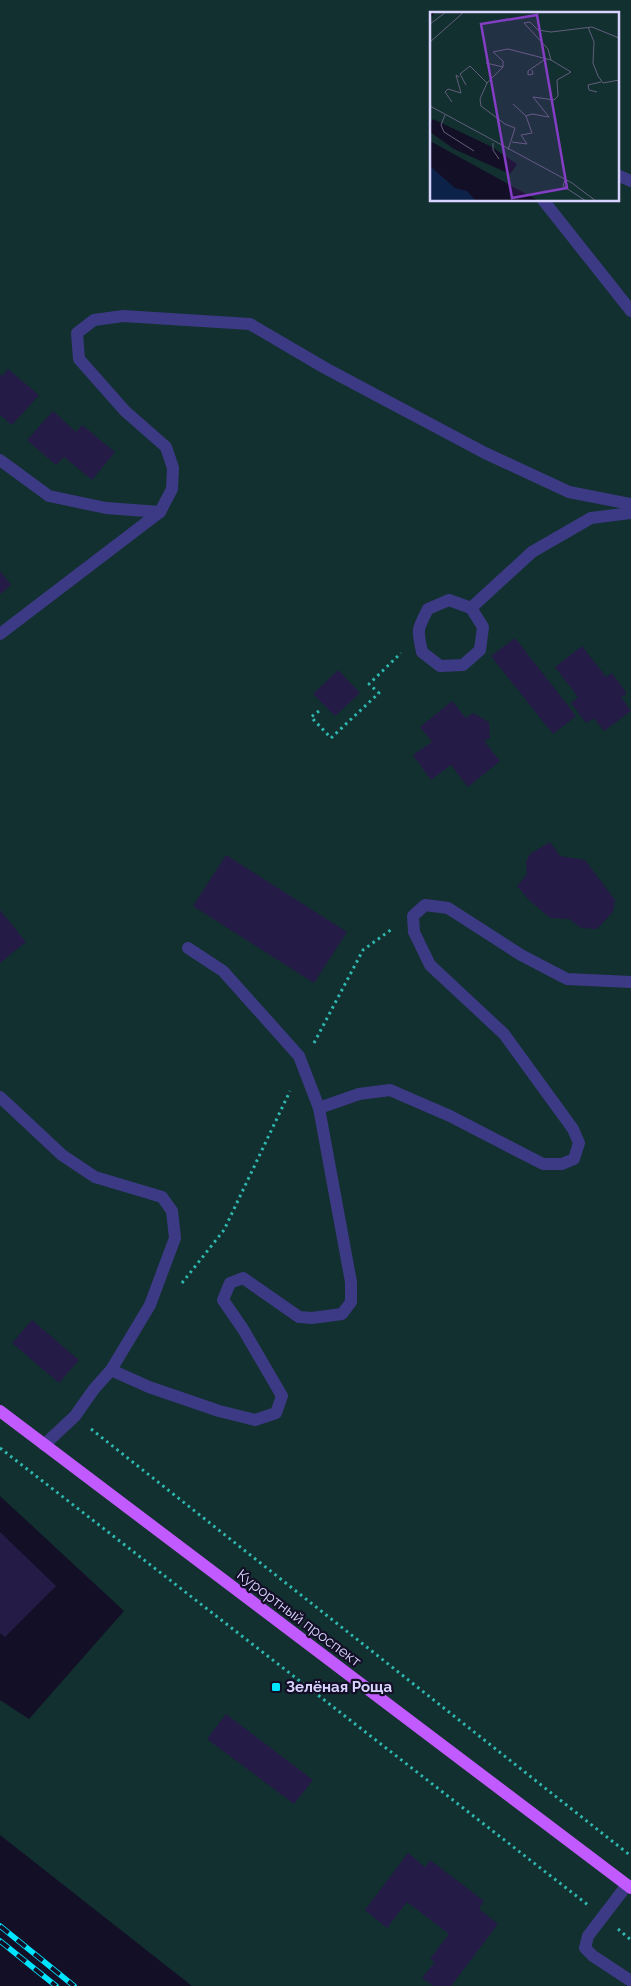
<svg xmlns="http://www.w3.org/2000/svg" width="631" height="1986" viewBox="0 0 631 1986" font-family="Raleway,sans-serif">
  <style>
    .green { fill: #12302f; fill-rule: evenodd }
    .building { fill: #241b47 }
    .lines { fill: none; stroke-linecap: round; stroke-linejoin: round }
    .path { stroke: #2fb8b0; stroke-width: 3; stroke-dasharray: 2.5 4; stroke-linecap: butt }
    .service { stroke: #3d3a85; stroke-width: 12 }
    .primary { stroke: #c25bff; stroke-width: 12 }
    .rail-casing { stroke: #00e5ff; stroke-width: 5.5 }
    .rail { stroke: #130f26; stroke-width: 4; stroke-dasharray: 11; stroke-linecap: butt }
    .poi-dot { fill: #00e5ff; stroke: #130f26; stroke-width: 2 }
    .labels { text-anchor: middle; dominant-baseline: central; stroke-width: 4.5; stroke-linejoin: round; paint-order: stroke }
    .street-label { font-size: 15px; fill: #d9d4ff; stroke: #130f26 }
    .poi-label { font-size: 15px; font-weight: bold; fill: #d9d4ff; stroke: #130f26; text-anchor: start }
    .inset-road { fill: none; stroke: #625e7d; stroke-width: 1 }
    .view { fill: #843dc5; fill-opacity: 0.15; stroke: #843dc5; stroke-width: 2.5 }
    .inset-edge { fill: none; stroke: #d9d4ff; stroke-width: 2.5 }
  </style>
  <rect width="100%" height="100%" fill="#130f26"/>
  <path class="green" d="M0,0H631V1986H192L0,1835V1700L29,1719L124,1611L0,1496ZM431,14H617V200H431Z"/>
  <g class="building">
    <path d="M8,369L39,395L12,425L0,415V374L2,376Z"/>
    <path d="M53,411L76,432L82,425L115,452L92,480L64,457L56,465L27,440Z"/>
    <path d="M0,571L11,585L0,594Z"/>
    <path d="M515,638L576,716L553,734L491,656Z"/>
    <path d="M582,646L606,677L612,673L627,694L621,697L631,711L604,731L594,718L586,723L571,703L578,697L555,667Z"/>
    <path d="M338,670L360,693L335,716L313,694Z"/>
    <path d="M452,701L466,718L473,713L489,722L490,738L484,741L500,761L468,787L451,765L431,780L413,755L432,742L420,727Z"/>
    <path d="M550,842L560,856L585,860L615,900L613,912L597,929L581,928L569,919L550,918L529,900L517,886L527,874L526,862L530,854Z"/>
    <path d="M226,855L347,932L314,983L193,906Z"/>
    <path d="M0,910L26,942L0,963Z"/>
    <path d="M32,1320L79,1360L59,1383L12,1343Z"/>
    <path d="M0,1532L56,1586L5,1637L0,1633Z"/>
    <path d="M226,1714L313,1780L294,1804L207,1739Z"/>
    <path d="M408,1853L425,1867L430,1860L484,1901L479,1909L498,1924L451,1986H433L422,1978L435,1962L430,1959L449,1934L407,1902L387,1928L365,1910Z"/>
  </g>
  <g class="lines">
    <g class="path">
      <path d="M319,711L311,717L331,738L379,693L369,684L401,653"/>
      <path d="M314,1043L363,950L392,929"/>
      <path d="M182,1283L224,1230L290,1091"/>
      <path d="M91,1429L631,1856"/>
      <path d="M0,1448L588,1905"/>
      <path d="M618,1929L631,1940"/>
    </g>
    <g class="service">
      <path d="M617,175L631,181"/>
      <path d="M543,200L631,311"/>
      <path d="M0,460L49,496L106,508L160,512L172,489L173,468L166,447L125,411L79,359L77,333L94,320L123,316L250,324L325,368L485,453L569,492L631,504"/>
      <path d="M449,600L471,608L483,627L480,650L463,665L440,666L422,652C417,629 417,630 428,609Z"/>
      <path d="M471,608L532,552L591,518L631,513"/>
      <path d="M0,634L160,512"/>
      <path d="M188,948L223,971L299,1056L319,1108"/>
      <path d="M0,1097L62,1155L95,1177L162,1197L172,1211L175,1238L150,1305L111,1370L94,1389L75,1416L44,1445"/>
      <path d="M111,1370L149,1387L219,1411L255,1420L276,1413L282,1396L243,1329L223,1300L230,1283L243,1278L299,1317L312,1318L342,1314L351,1302V1282L319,1108L359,1094L390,1090L450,1116L543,1164H562L574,1159L579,1143L573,1129L504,1034L430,965L414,932L413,916L425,905L448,908L521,955L567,979L631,982"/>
      <path d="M627,1885L588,1936L585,1948L593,1956L631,1981"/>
    </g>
    <path class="primary" d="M0,1411L631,1888"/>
    <defs>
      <g id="rail">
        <path d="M0,1926L74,1986"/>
        <path d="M0,1941L56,1986"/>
      </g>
    </defs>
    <use href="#rail" class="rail-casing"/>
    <use href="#rail" class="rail"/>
  </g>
  <rect class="poi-dot" x="271" y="1682" width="10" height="10" rx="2.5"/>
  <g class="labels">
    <g class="street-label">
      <text transform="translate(299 1618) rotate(37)">Курортный проспект</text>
    </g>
    <g class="poi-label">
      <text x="286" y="1687">Зелёная Роща</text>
    </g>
  </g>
  <g transform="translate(430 12)">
    <rect width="189" height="189" fill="#130f26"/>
    <path d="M6,0H189V189H109L0,129V120L24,137L80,162L87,152L62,135L3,107L0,112V6Z" fill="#12302f"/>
    <path d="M0,154L25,176L37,179L46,189H0Z" fill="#0c2248"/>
    <path class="inset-road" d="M0,12L16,0M158,15L164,30L163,51L168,64L173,71L189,68M0,30L34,0M56,51L73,55V49L63,40L78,37L121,48M102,58L103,62L98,63V59L114,48M57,71L50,87L51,94L75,112L85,116L78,138M36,73L30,62L40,54L57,71L73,55M189,74V98M167,80L159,78L158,73L171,70M22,90L15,80L18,77L31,81L26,63L29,65M83,92L96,104M0,94L142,171L166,189M15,103L11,113L14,120L44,139M82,130L97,132L91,123L102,121L96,104L102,102L119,105L103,85L124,88L128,84L127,68L141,60L121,48L118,37L94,11L100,10L108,18L121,20L162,15L189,26M63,131V138L69,147M135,168L133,174L156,189"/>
    <path class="view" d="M107,3L137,176L82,186L51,12Z"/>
    <rect width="189" height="189" class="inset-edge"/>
  </g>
</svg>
